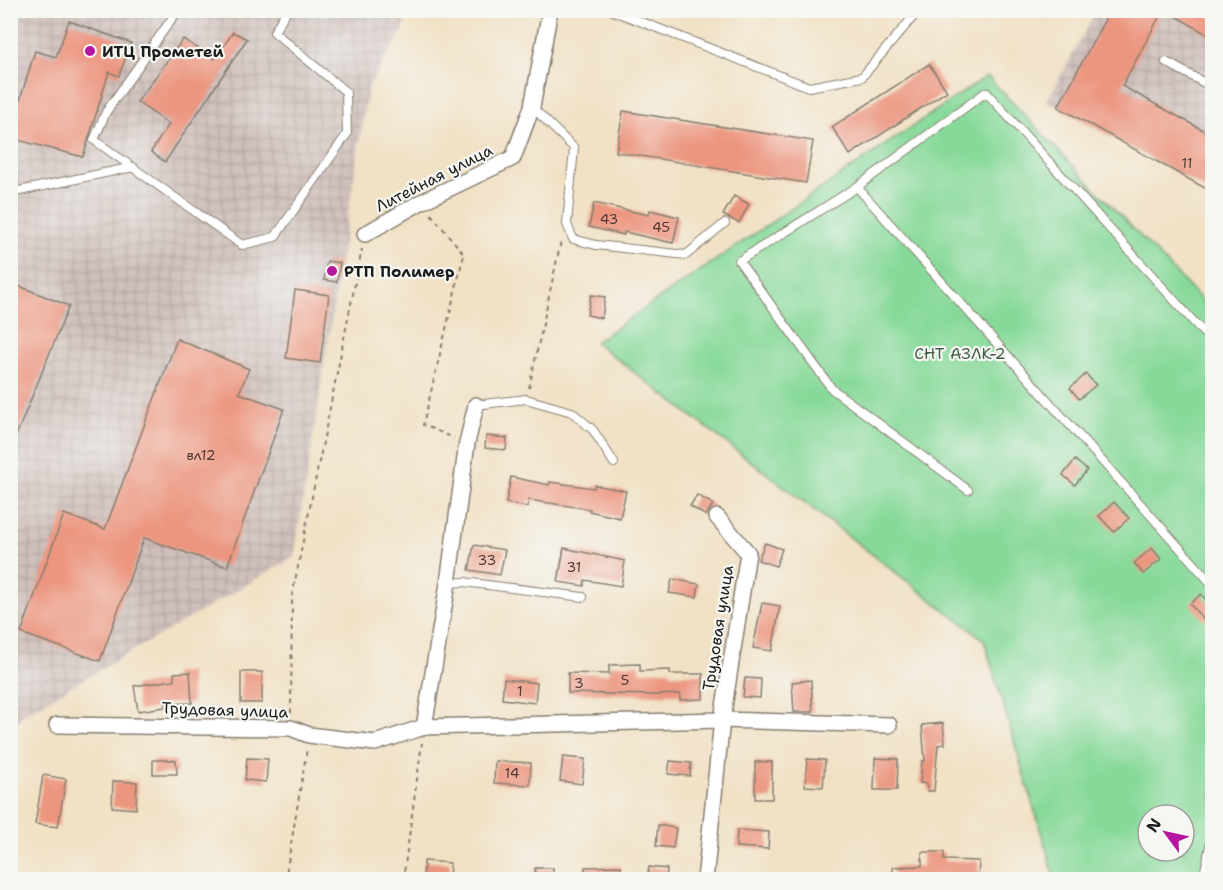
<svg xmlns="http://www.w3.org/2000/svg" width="1223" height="890" viewBox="0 0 1223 890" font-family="'Shantell Sans',sans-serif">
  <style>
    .industrial { fill: url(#industrial-grid) }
    .green { fill: #87d99a; stroke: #527a5b; stroke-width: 1.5; fill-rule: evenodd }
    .building { fill: #ec9680 }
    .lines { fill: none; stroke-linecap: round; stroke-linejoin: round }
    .lane-casing { stroke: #867e70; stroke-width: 10 }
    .street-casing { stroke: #867e70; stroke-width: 18 }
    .path { stroke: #867e70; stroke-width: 2; stroke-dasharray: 4.5 4.5; stroke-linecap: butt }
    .lane { stroke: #fff; stroke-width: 8 }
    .street { stroke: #fff; stroke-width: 15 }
    .poi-dot { fill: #b5179e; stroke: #f6f6f2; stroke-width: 2 }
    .labels { text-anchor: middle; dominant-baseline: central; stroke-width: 4.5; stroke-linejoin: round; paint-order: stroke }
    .number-label { font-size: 14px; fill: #503a35 }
    .poi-label { font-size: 16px; font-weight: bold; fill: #1c1c1c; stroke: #f6f6f2; text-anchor: start }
    .street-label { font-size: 16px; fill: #1c1c1c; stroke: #f6f6f2 }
    .park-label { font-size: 16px; fill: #415e48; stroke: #f6f6f2 }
  </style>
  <defs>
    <pattern id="industrial-grid" width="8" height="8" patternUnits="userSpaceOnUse" patternTransform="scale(1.5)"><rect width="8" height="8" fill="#cfc0bb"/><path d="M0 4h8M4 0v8" fill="none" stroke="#b1a4a0"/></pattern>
  </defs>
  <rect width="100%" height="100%" fill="#f6f6f2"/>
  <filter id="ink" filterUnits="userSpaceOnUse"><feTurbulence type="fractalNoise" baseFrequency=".0167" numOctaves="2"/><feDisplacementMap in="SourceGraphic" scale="12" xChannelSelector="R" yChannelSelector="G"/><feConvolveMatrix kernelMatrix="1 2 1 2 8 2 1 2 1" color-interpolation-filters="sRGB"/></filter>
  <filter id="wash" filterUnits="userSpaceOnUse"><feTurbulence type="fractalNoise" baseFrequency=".008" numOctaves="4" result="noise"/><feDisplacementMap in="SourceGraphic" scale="24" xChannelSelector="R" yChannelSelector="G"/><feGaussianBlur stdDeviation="1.35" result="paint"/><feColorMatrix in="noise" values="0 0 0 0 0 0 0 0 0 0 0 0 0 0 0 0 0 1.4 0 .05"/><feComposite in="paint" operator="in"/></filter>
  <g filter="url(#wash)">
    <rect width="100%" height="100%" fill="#f1e1c5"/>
    <g class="industrial">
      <path d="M11,11H408L403,30L368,87L294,557L22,715L11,731Z"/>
      <path d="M1096,11H1212V193L1047,101Z"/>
    </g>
    <path class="green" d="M987,76L1212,311V879H1055L984,640L595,342ZM1148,815H1184V851H1148Z"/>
    <g id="blocks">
      <g class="building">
        <path d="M1110,10H1163L1122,86L1212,135V192L1058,107Z"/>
        <path d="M1165,10H1212V37Z"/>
        <path d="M69,21L131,43L119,76L109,72L83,157L10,138V97L20,100L35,51L56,57Z"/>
        <path d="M233,32L247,39L165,162L151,152L169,124L137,102L183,39L215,59Z"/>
        <path d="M929,64L947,91L850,155L832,127Z"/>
        <path d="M623,111L813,141L806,183L616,152Z"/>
        <path d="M734,196L749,204L739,223L723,215Z"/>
        <path d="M594,203L649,215L650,210L679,217L673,243L624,232V235L589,227Z"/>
        <path d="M327,261L340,263L337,282L324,280Z"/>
        <path d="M14,284L69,306L11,448L10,291Z"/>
        <path d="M295,290L329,295L320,363L286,358Z"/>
        <path d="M591,295L605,297L602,318L587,315Z"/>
        <path d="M177,339L249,369L239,393L284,409L227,567L144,538L100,661L21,633L64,514L105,529Z"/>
        <path d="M1086,374L1096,385L1079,399L1070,388Z"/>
        <path d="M486,436L507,438L506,450L485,448Z"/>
        <path d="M1075,460L1087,470L1075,485L1063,475Z"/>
        <path d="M511,477L549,485L550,482L594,488L595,485L626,491L620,518L589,511L590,509L529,500L527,507L506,503Z"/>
        <path d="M697,495L713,504L706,516L690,506Z"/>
        <path d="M1114,502L1129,518L1114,532L1099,516Z"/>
        <path d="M765,543L782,549L776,566L758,560Z"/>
        <path d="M474,545L505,550L500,575L469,570Z"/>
        <path d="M564,548L625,561L621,586L585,580L584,586L558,582Z"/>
        <path d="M1152,548L1161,559L1143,574L1134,563Z"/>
        <path d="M672,579L699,584L697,597L669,593Z"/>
        <path d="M1201,594L1212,606V614L1205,621L1190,604Z"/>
        <path d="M762,603L780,606L772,651L753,648Z"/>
        <path d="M640,664V671L670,670V674H703V699L680,700V694L656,695L568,693V673L609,674V665Z"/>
        <path d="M190,672L192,703L165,704V707L138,711L134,686L174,680V673Z"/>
        <rect x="241" y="672" width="21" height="31"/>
        <path d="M745,678L761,679L760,698L743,697Z"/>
        <path d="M504,679L537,683L535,703L502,699Z"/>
        <path d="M811,680L813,712H794L792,682Z"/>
        <path d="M943,723L945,744L938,745L934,791H928L927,784L920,783L922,761H925L922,725Z"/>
        <path d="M563,757L585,759L582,784L560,781Z"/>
        <path d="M247,758L268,759L266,782L245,780Z"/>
        <path d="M875,758L898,759L897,790H874Z"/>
        <path d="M807,759L825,760L823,787L805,786Z"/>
        <path d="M153,760H176L177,774H153Z"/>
        <path d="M495,761L531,763L530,785L494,783Z"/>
        <path d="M670,761L691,763L690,776L668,774Z"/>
        <rect x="755" y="762" width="17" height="37"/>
        <path d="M43,775L66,779L58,827L35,824Z"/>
        <path d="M113,781L137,782L136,809L112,807Z"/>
        <path d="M658,825L676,828L673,848L656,846Z"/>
        <path d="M737,830L769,832L768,849L736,847Z"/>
        <path d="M922,852H944V860L979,861L978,879H893V867L922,866Z"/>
        <path d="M424,861L450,863L449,879H423Z"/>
        <path d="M621,866V879H585V867Z"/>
        <path d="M649,867L667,869L666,879H647Z"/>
        <rect x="535" y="868" width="18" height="11"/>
      </g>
    </g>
  </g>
  <g filter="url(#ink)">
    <use href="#blocks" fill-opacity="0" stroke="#867e70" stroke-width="1.5"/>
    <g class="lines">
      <defs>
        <g id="lane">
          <path d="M178,10L106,112L94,140L242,245L275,237L347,134L346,92L274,32L287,10"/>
          <path d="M611,10L809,87L862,77L919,10"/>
          <path d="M1166,62L1212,87"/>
          <path d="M532,107L574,148L567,224L573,239L596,245L686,255L725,223"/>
          <path d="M857,187L1212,584"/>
          <path d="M10,193L133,167"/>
          <path d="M476,405L526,399L572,412L593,430L614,463"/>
          <path d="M968,490L832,389L739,261L857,187L986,92L1212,342"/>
          <path d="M448,583L464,582L583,597"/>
          <path d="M1203,880L1212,836"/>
        </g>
        <g id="street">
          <path d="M365,234L421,202L513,158L532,107L550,10"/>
          <path d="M57,725L291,728L309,735L375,743L424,727L722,720L889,725"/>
          <path d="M424,727L448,583L467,443L476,405"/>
          <path d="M705,880L722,720L748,553L717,517"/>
        </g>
      </defs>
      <use href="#lane" class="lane-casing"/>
      <use href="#street" class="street-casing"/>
      <g class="path">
        <path d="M431,214L464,254L423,425L454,438"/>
        <path d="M529,388L561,241"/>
        <path d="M291,713L292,596L362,249"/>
        <path d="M285,880L307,749"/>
        <path d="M403,880L422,743"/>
      </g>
      <use href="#lane" class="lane"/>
      <use href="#street" class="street"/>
    </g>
  </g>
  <g class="poi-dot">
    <circle cx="90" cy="51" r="6"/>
    <circle cx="332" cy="271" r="6"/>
  </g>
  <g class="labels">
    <g class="number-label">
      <text x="1187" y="163">11</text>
      <text x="609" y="219">43</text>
      <text x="661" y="227">45</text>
      <text x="201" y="455">вл12</text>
      <text x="487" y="560">33</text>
      <text x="574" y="567">31</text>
      <text x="625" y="680">5</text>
      <text x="579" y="683">3</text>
      <text x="520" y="691">1</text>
      <text x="512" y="773">14</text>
    </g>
    <g class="poi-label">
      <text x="102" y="51">ИТЦ Прометей</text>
      <text x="344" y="271">РТП Полимер</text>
    </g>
    <g class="street-label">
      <text transform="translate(434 178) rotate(-27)">Литейная улица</text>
      <text transform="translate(718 628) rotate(-81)">Трудовая улица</text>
      <text transform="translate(225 710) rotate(2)">Трудовая улица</text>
    </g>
    <g class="park-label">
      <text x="960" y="353">СНТ АЗЛК-2</text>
    </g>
  </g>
  <rect width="1223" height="890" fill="none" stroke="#f6f6f2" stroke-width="36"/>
  <g transform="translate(1166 833) rotate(303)"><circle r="28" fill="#f6f6f2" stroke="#9f9f9c" stroke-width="1.5"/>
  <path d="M0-4.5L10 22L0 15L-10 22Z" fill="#b5179e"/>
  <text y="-9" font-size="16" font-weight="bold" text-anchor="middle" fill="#1c1c1c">N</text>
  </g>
</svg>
